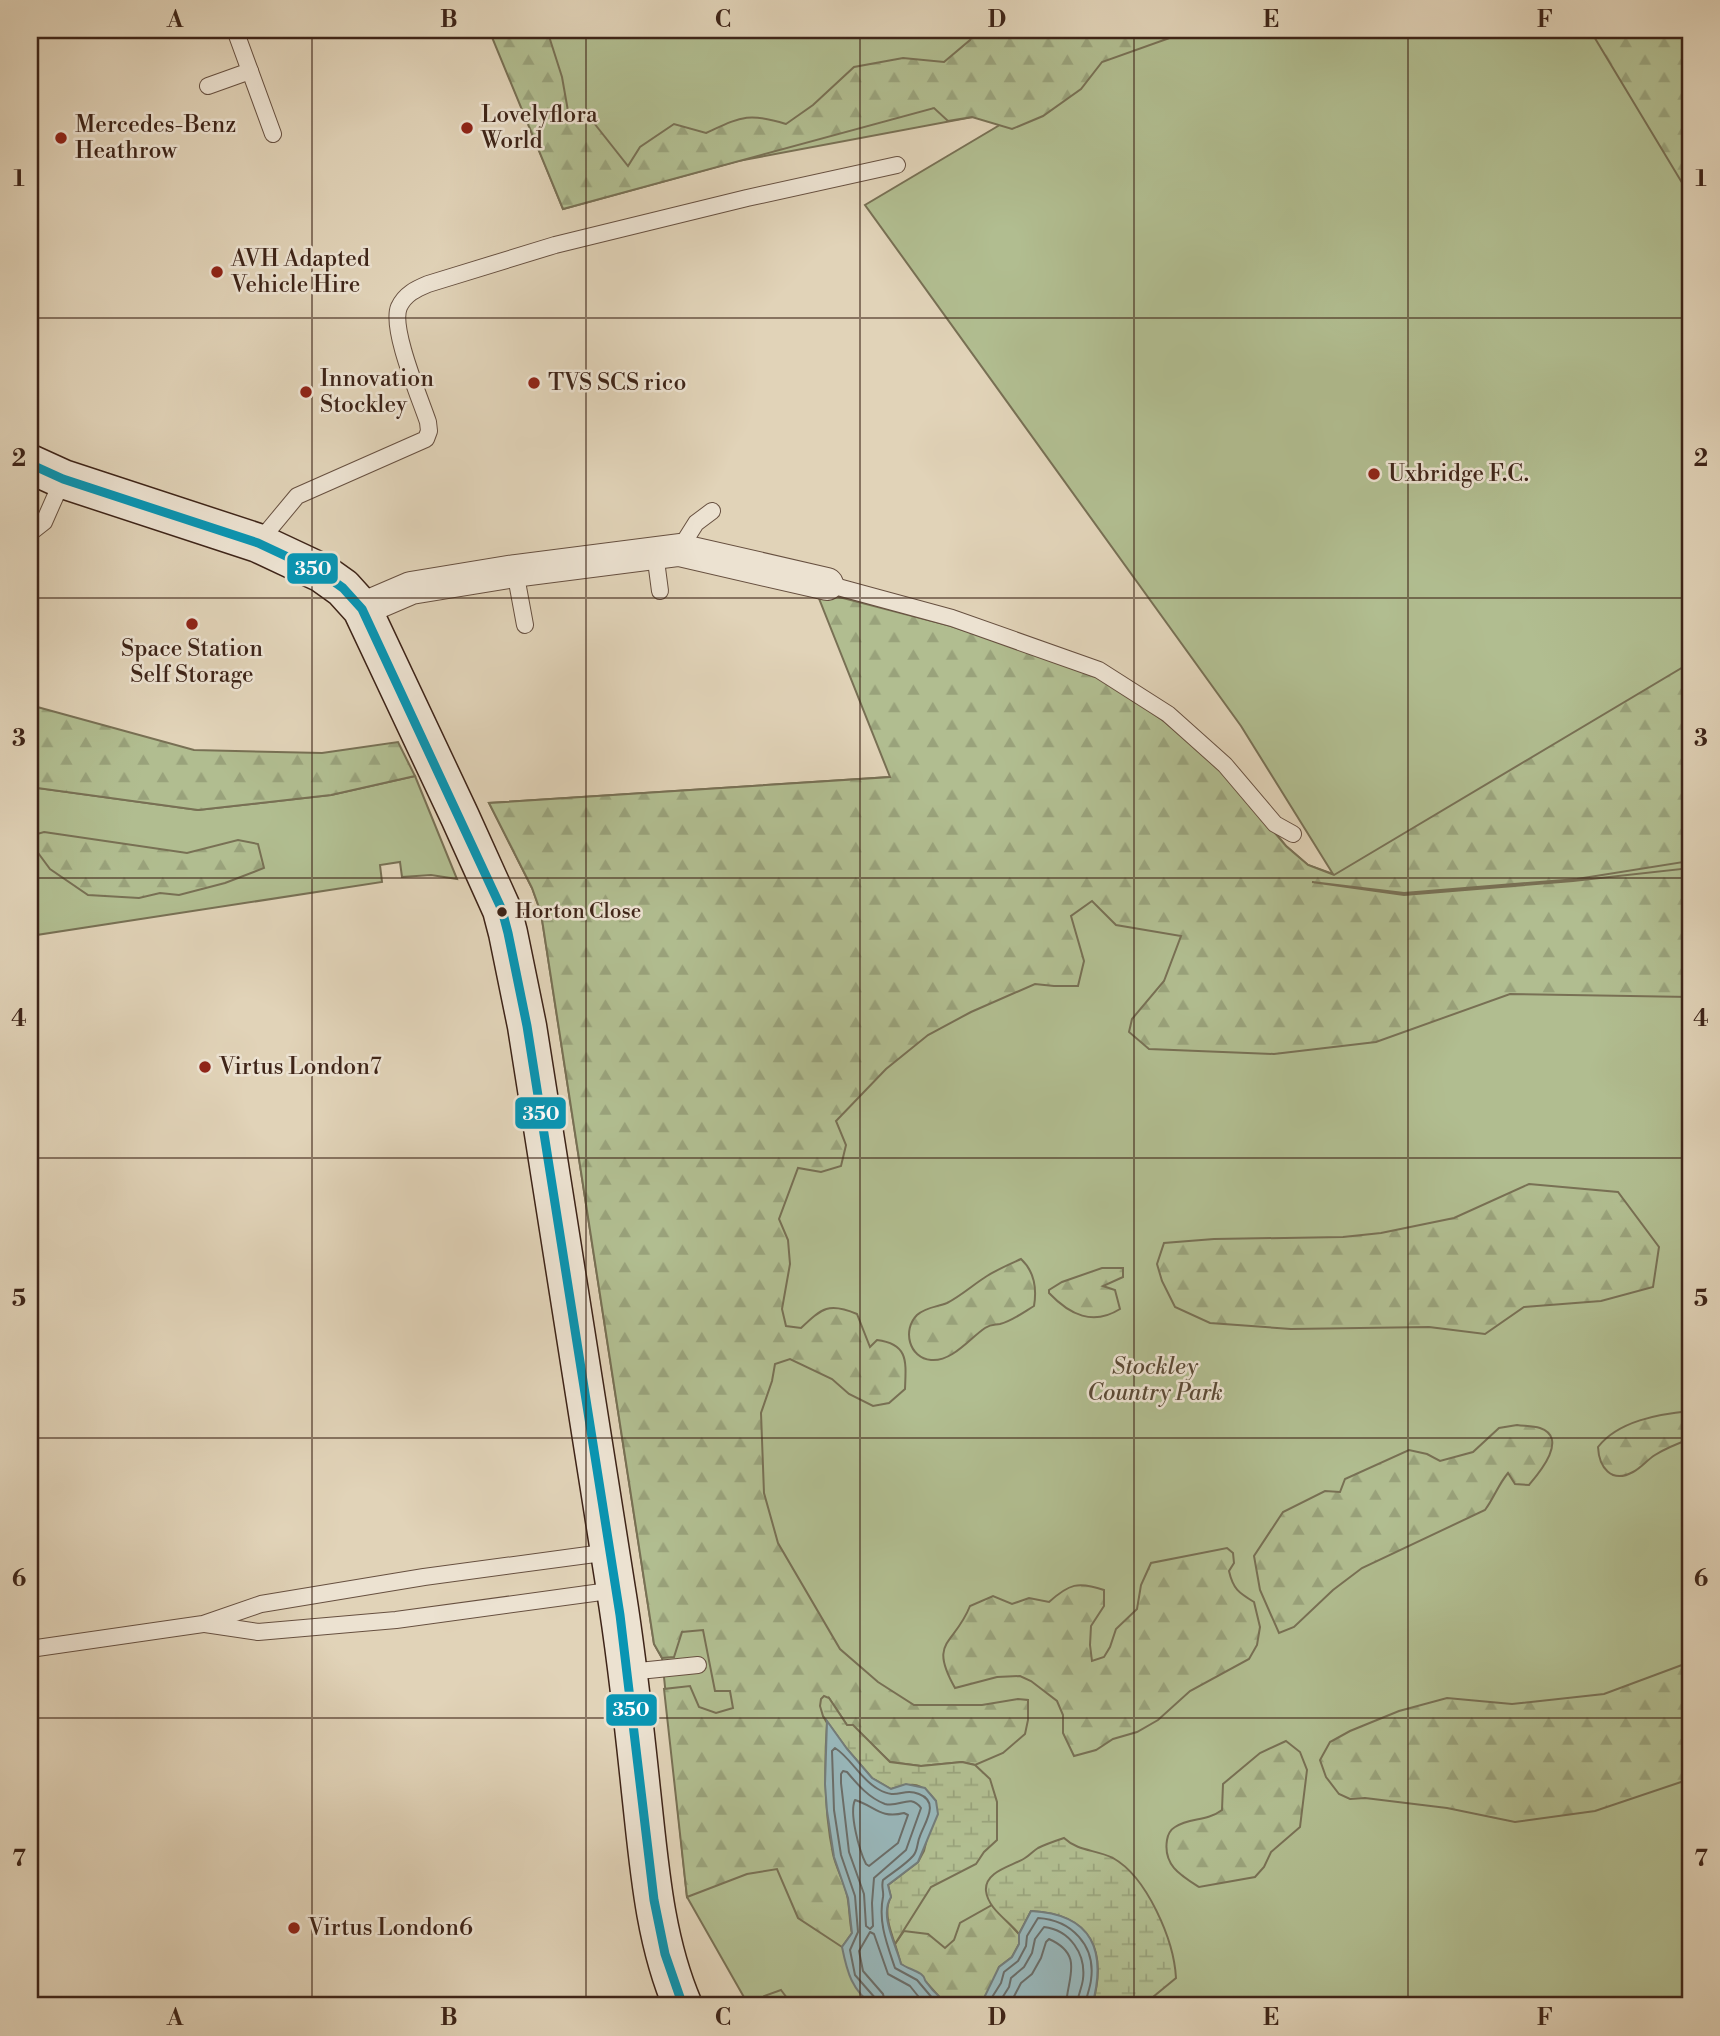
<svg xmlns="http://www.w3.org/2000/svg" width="1720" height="2036" viewBox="0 0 1720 2036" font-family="'Libre Bodoni',serif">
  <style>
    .green { fill: #b1bd90; stroke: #787054; stroke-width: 2 }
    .forest { fill: url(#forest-firs); stroke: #787054; stroke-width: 2 }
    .wetland { fill: url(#wetland-marsh); stroke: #787054; stroke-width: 2 }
    .water { fill: #98b6b9; stroke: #747c79; stroke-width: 2 }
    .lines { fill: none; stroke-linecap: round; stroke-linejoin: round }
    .shore { stroke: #6b6d68; stroke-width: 2 }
    .lane-casing { stroke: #675040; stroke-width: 18 }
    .street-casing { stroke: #675040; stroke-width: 34 }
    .secondary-casing { stroke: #3e2418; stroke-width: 41 }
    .lane { stroke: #ece2d1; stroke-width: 16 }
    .street { stroke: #ece2d1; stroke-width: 32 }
    .secondary { stroke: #ece2d1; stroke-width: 38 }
    .bus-1-casing { stroke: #ece2d1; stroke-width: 14 }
    .bus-1 { stroke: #0995b3; stroke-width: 9 }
    .grid { fill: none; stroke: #3e2418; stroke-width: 2; stroke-opacity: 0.55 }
    .poi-dot { fill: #8f2418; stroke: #ece2d1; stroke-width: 2.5 }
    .bus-dot { fill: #3e2418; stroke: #ece2d1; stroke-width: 2.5 }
    .labels { text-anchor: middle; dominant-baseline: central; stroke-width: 5; stroke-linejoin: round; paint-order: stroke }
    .bus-label { font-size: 21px; fill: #3e2418; stroke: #ece2d1; text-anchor: start }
    .poi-label { font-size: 23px; fill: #3e2418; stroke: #ece2d1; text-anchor: start }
    .park-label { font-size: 23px; font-style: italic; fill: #5b4a36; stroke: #ece2d1 }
    .line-badge { stroke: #ece2d1; stroke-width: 2.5 }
    .badge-label { font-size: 19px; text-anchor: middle; font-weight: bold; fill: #fff }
    .neatline { fill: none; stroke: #3e2418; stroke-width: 2.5 }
    .grid-label { font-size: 23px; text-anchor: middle; font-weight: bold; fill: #3e2418 }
  </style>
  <defs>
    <pattern id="forest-firs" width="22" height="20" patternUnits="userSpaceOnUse" patternTransform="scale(1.75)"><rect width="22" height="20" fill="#b1bd90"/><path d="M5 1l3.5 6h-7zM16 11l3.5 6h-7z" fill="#99a27b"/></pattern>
    <pattern id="wetland-marsh" width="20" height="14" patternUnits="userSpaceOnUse" patternTransform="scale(1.75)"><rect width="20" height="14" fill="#b1bd90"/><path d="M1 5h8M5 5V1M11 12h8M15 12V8" fill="none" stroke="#99a27b"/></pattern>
  </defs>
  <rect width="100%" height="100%" fill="#e1d3b8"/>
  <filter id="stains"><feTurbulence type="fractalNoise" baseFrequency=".00286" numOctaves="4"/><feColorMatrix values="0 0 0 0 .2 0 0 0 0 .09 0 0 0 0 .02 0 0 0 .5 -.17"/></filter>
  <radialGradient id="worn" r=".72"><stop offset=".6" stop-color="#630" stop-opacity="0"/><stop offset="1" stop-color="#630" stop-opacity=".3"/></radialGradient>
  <g class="green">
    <path d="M490,30H1690V2006H749L687,1897L662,1658L654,1644L541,913L532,888L489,803L890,777L951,626L1165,722L1270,826L1286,846L1308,865L1333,874L1241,726L865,205L998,126L1021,108L738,161L563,209Z"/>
    <path d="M415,776L457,879L431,875L402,877L400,862L380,865L382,882L30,936V787L198,810L331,795Z"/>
  </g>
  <g class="forest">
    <path d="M489,30H547L562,77L568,111L590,118L628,166L640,147L674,124L706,133C741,117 748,112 786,124L813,105L854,67L903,58L944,62L970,40L975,30H1192L1102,62L1081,89L1043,116L1012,129L972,117L948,121L934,108L563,209Z"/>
    <path d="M1590,30H1690V196Z"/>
    <path d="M816,591L951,626L1097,673L1165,722L1220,769L1286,846L1308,865L1334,875L1690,663V861L1577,879L1404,893L1312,882L1404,895L1573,881L1690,868V997L1510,994L1376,1042L1274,1054L1149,1049L1129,1032L1132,1019L1164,981L1181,936L1116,925L1092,901L1071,916L1084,961L1078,986H1054L1035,984L971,1012L928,1035L886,1069L836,1121L846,1145L841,1166L821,1172L798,1168L779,1219L788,1240L790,1264L782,1309L786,1326L801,1328C822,1308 829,1302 857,1314L870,1347L877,1340C909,1344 906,1362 905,1389L889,1403L873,1406L849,1394L832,1379L790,1359L775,1364L772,1381L761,1413L764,1493L778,1543L840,1649L878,1682L914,1705H982L1018,1699L1028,1700V1720L1025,1734L1003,1753L975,1765L962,1762L921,1766L890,1762L853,1726L847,1725L829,1698L823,1716L827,1723C824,1767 824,1811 833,1854C836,1868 844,1881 847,1895C850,1908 849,1921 852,1933L842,1947L798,1918L777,1869L747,1874L687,1897L664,1689L690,1686L699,1707L716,1713L733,1708L730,1691H715L703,1630L682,1632L674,1657L662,1658L654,1644L541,913L532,888L489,803L890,777Z"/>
    <path d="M30,705L194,750L322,753L398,742L415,776L331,795L198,810L30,787Z"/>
    <path d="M44,832L187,853L238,840L258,844L264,868L225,883L179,895L160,893L139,898L88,895L50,869L30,842V836Z"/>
    <path d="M1529,1184L1618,1192L1659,1247L1653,1287L1601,1301L1524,1307L1485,1334L1429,1327L1291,1329L1210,1323L1175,1307L1162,1281L1157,1264L1164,1243L1214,1239L1343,1237L1381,1233L1454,1218Z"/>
    <path d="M1021,1259C1035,1272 1037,1288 1034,1306C1024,1312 1012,1321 1000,1324C994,1325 991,1324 985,1328C970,1338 952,1362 931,1360C909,1358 902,1330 917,1315C926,1307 937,1307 947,1303C961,1296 974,1284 987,1276C998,1269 1010,1264 1021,1259Z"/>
    <path d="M1102,1268H1123V1277L1103,1286L1115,1290L1120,1309C1093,1326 1070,1315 1049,1293V1290L1062,1282Z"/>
    <path d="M1690,1411V1439C1679,1443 1666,1448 1655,1455C1647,1460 1641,1468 1633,1472C1611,1484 1599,1467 1598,1447C1618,1421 1659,1414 1690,1411Z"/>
    <path d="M1517,1425C1524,1426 1533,1426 1540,1428C1569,1438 1539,1473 1529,1485L1515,1484L1508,1473C1498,1485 1494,1498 1485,1510L1362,1568L1333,1590L1294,1627L1279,1633L1260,1590L1254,1556L1283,1512L1325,1491L1340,1492L1345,1479L1409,1450L1427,1454L1440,1461L1473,1452L1499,1428Z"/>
    <path d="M1227,1548L1233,1553L1234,1563L1229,1571C1233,1589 1239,1593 1254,1602L1260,1627L1257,1645L1249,1659L1190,1691L1158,1720L1137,1732L1113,1739L1096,1750L1074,1756L1063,1733V1715L1057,1701L1031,1681L1020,1676L997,1677L955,1688C928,1640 954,1646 970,1606L993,1596L1012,1604L1029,1598L1049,1602C1069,1584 1078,1581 1104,1590V1606L1091,1626L1090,1645L1092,1661L1104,1657L1110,1647L1116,1629L1137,1609L1141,1585L1151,1563Z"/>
    <path d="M1690,1662V1779L1595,1811L1515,1822L1447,1808L1365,1798L1350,1799L1339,1794L1326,1777L1320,1760L1330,1742L1350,1731L1399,1711L1447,1698L1512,1704L1604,1694Z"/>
    <path d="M1286,1741L1300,1752L1307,1770L1300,1827L1271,1852L1264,1867L1255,1877L1199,1887C1180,1875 1163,1865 1167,1840C1168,1834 1170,1830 1175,1827C1190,1817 1206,1822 1222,1810L1223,1784L1260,1753Z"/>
    <path d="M992,1905L1019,1934V1944L1012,1957L999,1967L995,1980L984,1998L960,2006L943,2001L926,1982L901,1964L895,1944L904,1931L928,1934L945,1948L954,1940L960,1923Z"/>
    <path d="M781,1990L793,2006H754L764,1996Z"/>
  </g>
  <g class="wetland">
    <path d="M824,1696L829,1698L847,1725H853L890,1762L921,1766L962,1762L975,1765L990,1779L997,1802V1840L984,1852L976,1864L931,1887L895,1944C890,1930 883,1910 891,1897L888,1885L918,1862L924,1851L936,1801C921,1782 914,1782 891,1789L872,1778L847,1749L823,1716L820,1706L821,1699Z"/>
    <path d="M1064,1838C1079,1852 1095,1849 1113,1858C1147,1877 1174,1940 1176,1978L1142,2006H1092C1108,1952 1092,1914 1031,1911L1019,1934C1009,1921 988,1909 986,1891C984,1871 1013,1866 1025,1858C1030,1855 1033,1851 1038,1848C1046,1844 1055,1841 1064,1838Z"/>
  </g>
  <path class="water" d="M827,1721L847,1749L872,1778L891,1789L906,1784L925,1788L936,1801L938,1814L918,1862L888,1885L891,1897C879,1916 896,1944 901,1964C907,1968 915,1970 921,1974C927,1979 922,1977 927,1983C944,2007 958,2008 984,1998L999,1967L1012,1957L1019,1944V1934L1031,1911C1093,1914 1107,1951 1092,2006H874C852,1991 847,1972 842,1947L852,1933L848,1898L834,1857L827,1811L825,1784Z"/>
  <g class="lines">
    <g class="shore">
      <path d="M843,1771L847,1772C858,1785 869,1798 885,1804C900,1808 910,1793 921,1808L906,1850L874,1878L872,1903L873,1926L870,1929L866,1926L864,1894L849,1852L841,1783V1774Z"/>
      <path d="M855,1800C875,1806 880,1819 904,1813L908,1815L898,1843L869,1866L866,1864C859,1850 849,1813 855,1800Z"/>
      <path d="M877,2006L876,1999L855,1975L850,1950L858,1932L855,1896L841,1855L834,1810L832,1751L835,1748C851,1758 860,1779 878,1789C898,1801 902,1787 919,1794C940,1802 925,1822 920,1836C917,1842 918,1851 913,1856C905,1865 892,1873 883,1880C881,1887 884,1891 883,1897C878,1922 887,1944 895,1968L917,1980L939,2006"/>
      <path d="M886,2006L883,1994L863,1971L859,1951L870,1932L874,1934L888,1974L910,1986L926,2006"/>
      <path d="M981,2006L989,2002L1001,1983L1004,1972L1018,1961L1026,1946L1027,1936L1038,1918C1071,1920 1096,1945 1091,1980C1090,1989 1086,1997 1085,2006"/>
      <path d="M997,2006L1009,1987L1011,1978L1024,1967L1032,1953L1035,1939L1044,1927C1070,1930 1086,1954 1083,1979C1082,1988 1077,1997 1077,2006"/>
      <path d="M1009,2006L1021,1983L1032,1974L1041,1958L1046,1942L1049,1939C1085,1955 1067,1978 1066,2006"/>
    </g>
    <defs>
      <g id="lane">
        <path d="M235,30L273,134"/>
        <path d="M208,86L250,71"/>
        <path d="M30,533L44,522L63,479"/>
        <path d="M258,543L297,496L426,439L429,431L428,422C420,398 390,328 399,307C405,294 416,289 428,284L555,245L747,198L897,165"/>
        <path d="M679,550L696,523L712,511"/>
        <path d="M655,553L660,591"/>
        <path d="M515,571L525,625"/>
        <path d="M827,584L952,618L1099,670L1168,714L1225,765L1275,824L1293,834"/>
        <path d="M205,1624L258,1632L396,1620L616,1590"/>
        <path d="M30,1649L203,1624L261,1604L424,1577L610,1552"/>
        <path d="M629,1672L698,1665"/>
      </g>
      <path id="street" d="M362,609L411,588L515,571L679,550L827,584"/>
      <path id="secondary" d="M30,464L63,479L258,543L322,573L343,588L362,609L460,817L502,910L508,933L527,1026L616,1590C627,1657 634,1724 641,1791C649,1863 654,1939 683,2006"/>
    </defs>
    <use href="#lane" class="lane-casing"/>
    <use href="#street" class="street-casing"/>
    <use href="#secondary" class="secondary-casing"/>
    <use href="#lane" class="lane"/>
    <use href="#street" class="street"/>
    <use href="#secondary" class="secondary"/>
    <defs>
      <path id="bus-1" d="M30,464L63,479L258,543L322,573L343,588L362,609L502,910L508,933L527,1026L620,1615L654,1900L665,1954L683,2006"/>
    </defs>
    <use href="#bus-1" class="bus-1-casing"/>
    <use href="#bus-1" class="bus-1"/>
  </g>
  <path class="grid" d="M312,30V2006M586,30V2006M860,30V2006M1134,30V2006M1408,30V2006M30,318H1690M30,598H1690M30,878H1690M30,1158H1690M30,1438H1690M30,1718H1690"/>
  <g class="poi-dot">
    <circle cx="467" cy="128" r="7"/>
    <circle cx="61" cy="138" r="7"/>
    <circle cx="217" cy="272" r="7"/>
    <circle cx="534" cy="383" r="7"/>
    <circle cx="306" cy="392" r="7"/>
    <circle cx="1374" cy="474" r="7"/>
    <circle cx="192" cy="624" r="7"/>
    <circle cx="205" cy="1067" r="7"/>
    <circle cx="294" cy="1928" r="7"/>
  </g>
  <circle class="bus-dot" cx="502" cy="912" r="6"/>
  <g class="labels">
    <g class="bus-label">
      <text x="515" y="912">Horton Close</text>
    </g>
    <g class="poi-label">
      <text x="481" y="115">Lovelyflora<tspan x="481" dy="26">World</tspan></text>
      <text x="75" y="125">Mercedes-Benz<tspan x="75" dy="26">Heathrow</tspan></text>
      <text x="231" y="259">AVH Adapted<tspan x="231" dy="26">Vehicle Hire</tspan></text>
      <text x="320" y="379">Innovation<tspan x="320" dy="26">Stockley</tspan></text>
      <text x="548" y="383">TVS SCS rico</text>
      <text x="1388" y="474">Uxbridge F.C.</text>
      <text x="192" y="649" text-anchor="middle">Space Station<tspan x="192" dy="26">Self Storage</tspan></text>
      <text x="219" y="1067">Virtus London7</text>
      <text x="308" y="1928">Virtus London6</text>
    </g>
    <g class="park-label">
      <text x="1155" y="1367">Stockley<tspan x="1155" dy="26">Country Park</tspan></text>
    </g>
  </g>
  <g class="line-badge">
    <rect x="286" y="552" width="53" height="33" rx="7" fill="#0995b3"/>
    <rect x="514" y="1096" width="53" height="34" rx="7" fill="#0995b3"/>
    <rect x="605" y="1693" width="53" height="34" rx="7" fill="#0995b3"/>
  </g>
  <g class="badge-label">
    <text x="313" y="575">350</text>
    <text x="541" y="1120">350</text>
    <text x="631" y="1716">350</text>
  </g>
  <rect width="1720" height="2036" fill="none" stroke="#e1d3b8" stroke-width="77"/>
  <rect x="38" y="38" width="1644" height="1959" class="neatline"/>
  <g class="grid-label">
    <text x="175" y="27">A</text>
    <text x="449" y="27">B</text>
    <text x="723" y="27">C</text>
    <text x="997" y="27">D</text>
    <text x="1271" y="27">E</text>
    <text x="1545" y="27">F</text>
    <text x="19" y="186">1</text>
    <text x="1701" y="186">1</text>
    <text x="19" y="466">2</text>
    <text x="1701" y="466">2</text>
    <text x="19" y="746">3</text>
    <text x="1701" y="746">3</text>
    <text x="19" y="1026">4</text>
    <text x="1701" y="1026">4</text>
    <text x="19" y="1306">5</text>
    <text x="1701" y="1306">5</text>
    <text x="19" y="1586">6</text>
    <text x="1701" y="1586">6</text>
    <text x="19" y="1866">7</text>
    <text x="1701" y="1866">7</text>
    <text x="175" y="2025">A</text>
    <text x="449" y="2025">B</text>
    <text x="723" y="2025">C</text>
    <text x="997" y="2025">D</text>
    <text x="1271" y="2025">E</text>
    <text x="1545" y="2025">F</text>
  </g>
  <rect width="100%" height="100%" filter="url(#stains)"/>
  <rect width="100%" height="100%" fill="url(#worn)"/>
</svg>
